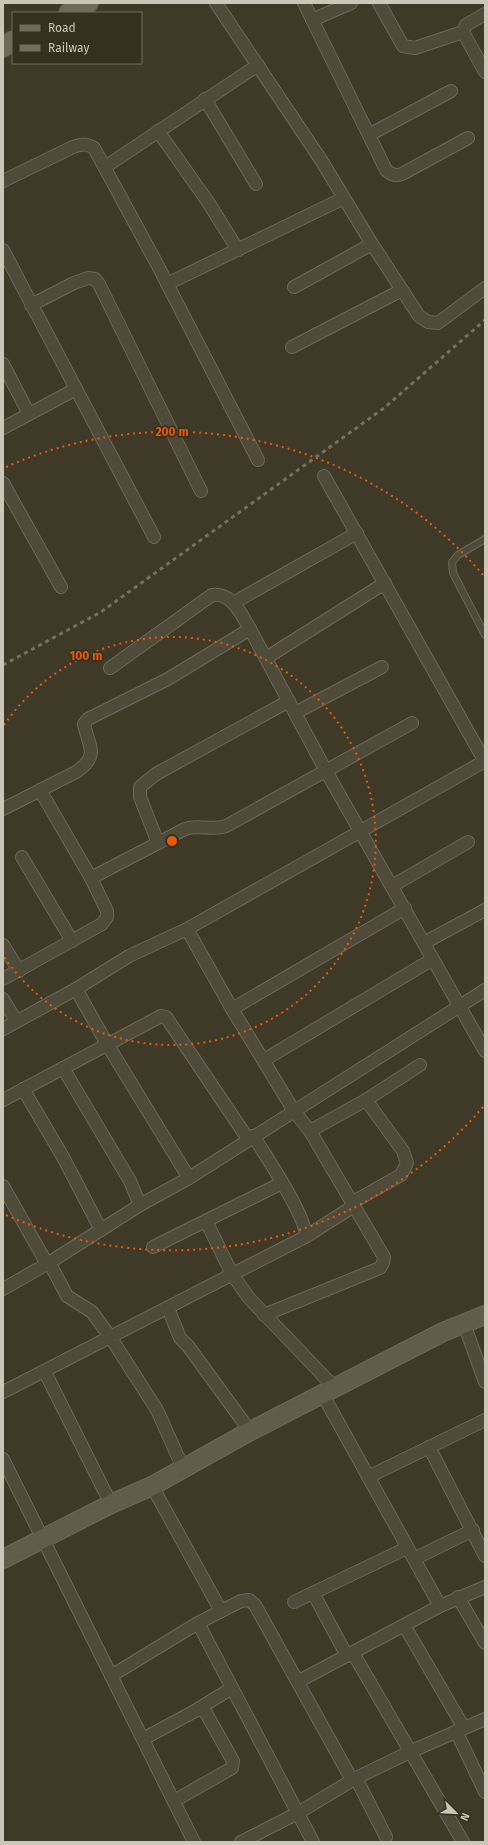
<svg xmlns="http://www.w3.org/2000/svg" width="488" height="1845" viewBox="0 0 488 1845" font-family="'Fira Sans',sans-serif">
  <style>
    .lines { fill: none; stroke-linecap: round; stroke-linejoin: round }
    .lane-casing { stroke: #6d6959; stroke-width: 8 }
    .street-casing { stroke: #6d6959; stroke-width: 14 }
    .secondary-casing { stroke: #6d6959; stroke-width: 20 }
    .primary-casing { stroke: #5b5748; stroke-width: 22 }
    .lane { stroke: #4f4b3b; stroke-width: 6 }
    .street { stroke: #4f4b3b; stroke-width: 12 }
    .secondary { stroke: #625d4a; stroke-width: 18 }
    .primary { stroke: #6f6a5a; stroke-width: 20 }
    .rail { stroke: #76705e; stroke-width: 3; stroke-dasharray: 4 4; stroke-linecap: butt }
    .ring { fill: none; stroke: #e8590c; stroke-width: 2; stroke-dasharray: 2 4 }
    .centre { fill: #e8590c; stroke: #353020; stroke-width: 2 }
    .ring-label { font-size: 12px; text-anchor: middle; font-weight: bold; fill: #e8590c; stroke: #353020; stroke-width: 3.5; stroke-linejoin: round; paint-order: stroke }
  </style>
  <rect width="100%" height="100%" fill="#3f3927"/>
  <g class="lines">
    <defs>
      <path id="lane" d="M485,539L458,555L452,562L453,573L485,635"/>
      <g id="street">
        <path d="M216,3L321,160L372,244L419,316L428,322L438,323L485,288"/>
        <path d="M304,3L386,170C392,175 395,176 402,174L468,138"/>
        <path d="M379,3L403,46L415,48L463,32"/>
        <path d="M485,14L466,25L463,32L485,72"/>
        <path d="M312,20L351,3"/>
        <path d="M205,99L256,184"/>
        <path d="M158,131L208,202L238,250"/>
        <path d="M369,135L451,91"/>
        <path d="M105,167L258,65"/>
        <path d="M3,181L73,147C82,144 86,143 94,148L157,264L258,460"/>
        <path d="M3,250L154,537"/>
        <path d="M167,284L344,198"/>
        <path d="M294,287L372,244"/>
        <path d="M31,305L74,283L88,278L95,279L99,284L201,491"/>
        <path d="M292,347L402,290"/>
        <path d="M3,364L29,414"/>
        <path d="M3,428L76,389"/>
        <path d="M324,476L484,760"/>
        <path d="M3,483L61,587"/>
        <path d="M233,603L357,533"/>
        <path d="M266,658L385,583"/>
        <path d="M110,668L212,595C232,592 241,614 250,629L326,771L485,1051"/>
        <path d="M295,713L382,667"/>
        <path d="M3,809L76,772C100,755 89,748 84,724L88,719L168,679L250,629"/>
        <path d="M158,843L140,797V787L156,774L289,701"/>
        <path d="M22,857L72,941"/>
        <path d="M91,878L185,829C199,824 212,831 226,826L412,723"/>
        <path d="M392,886L468,842"/>
        <path d="M187,929L232,1009L294,1111L310,1131L384,1257L383,1263L380,1268L264,1315"/>
        <path d="M424,943L485,910"/>
        <path d="M3,945L19,971"/>
        <path d="M3,979L102,924L107,917V911L91,878L40,790"/>
        <path d="M76,989L107,1044L189,1178"/>
        <path d="M3,999L16,1021"/>
        <path d="M232,1009L405,908"/>
        <path d="M3,1029L76,989L129,956L187,929L485,761"/>
        <path d="M264,1060L433,959"/>
        <path d="M63,1068L130,1181L140,1205L189,1178L485,990"/>
        <path d="M23,1089L63,1157L101,1230"/>
        <path d="M3,1100L161,1016L166,1017L248,1139"/>
        <path d="M310,1131L366,1100L420,1065"/>
        <path d="M3,1186L47,1264"/>
        <path d="M353,1202L401,1175L407,1163L403,1151L366,1100"/>
        <path d="M206,1221L232,1274L249,1298L335,1388"/>
        <path d="M305,1237L354,1206"/>
        <path d="M153,1247L282,1183"/>
        <path d="M49,1262L67,1296L92,1312L111,1338L157,1410L183,1468"/>
        <path d="M3,1289L47,1264L140,1205"/>
        <path d="M168,1308L180,1338L188,1346L250,1431"/>
        <path d="M464,1324L485,1382"/>
        <path d="M45,1372L111,1504"/>
        <path d="M3,1392L305,1237C311,1224 263,1151 253,1136"/>
        <path d="M323,1395L440,1606"/>
        <path d="M429,1447L485,1556"/>
        <path d="M3,1459L194,1842"/>
        <path d="M368,1477L485,1420"/>
        <path d="M152,1486L221,1611"/>
        <path d="M414,1559L473,1530"/>
        <path d="M313,1593L347,1656"/>
        <path d="M458,1597L485,1643"/>
        <path d="M294,1602L407,1548"/>
        <path d="M198,1623L313,1842"/>
        <path d="M404,1625L464,1728"/>
        <path d="M353,1653L463,1842"/>
        <path d="M111,1676L198,1623L241,1601L249,1600L255,1605L352,1780"/>
        <path d="M299,1681L440,1606L485,1587"/>
        <path d="M198,1709L232,1688"/>
        <path d="M456,1731L485,1792"/>
        <path d="M143,1739L195,1711L201,1709L206,1713L233,1761L232,1768L174,1801"/>
        <path d="M356,1778L386,1837"/>
        <path d="M241,1842L298,1813L356,1778L412,1751L485,1719"/>
      </g>
      <path id="secondary" d="M3,1559L111,1504L152,1486L245,1434L443,1332L485,1315"/>
      <g id="primary">
        <path d="M69,13L88,3"/>
        <path d="M3,47L13,41"/>
      </g>
    </defs>
    <use href="#lane" class="lane-casing"/>
    <use href="#street" class="street-casing"/>
    <use href="#secondary" class="secondary-casing"/>
    <use href="#primary" class="primary-casing"/>
    <use href="#lane" class="lane"/>
    <use href="#street" class="street"/>
    <use href="#secondary" class="secondary"/>
    <use href="#primary" class="primary"/>
    <path class="rail" d="M3,665L101,612L384,408L485,320"/>
  </g>
  <g class="ring">
    <path d="M4 725A204 204 0 1 1 4 957"/>
    <path d="M483 1107A409 409 0 0 1 6 1215M6 467A409 409 0 0 1 483 575"/>
  </g>
  <circle cx="172" cy="841" r="6" class="centre"/>
  <g class="ring-label">
    <text x="172" y="436">200 m</text>
    <text x="86" y="660">100 m</text>
  </g>
  <rect width="488" height="1845" fill="none" stroke="#cac6b8" stroke-width="8"/>
  <rect x="12" y="12" width="130" height="52" fill="#353020" stroke="#716c5d"/>
  <rect x="20" y="25" width="20" height="6" fill="#6f6a5a" stroke="#716c5d"/>
  <text x="48" y="32" font-size="12" fill="#cac6b8">Road</text>
  <rect x="20" y="45" width="20" height="6" fill="#76705e" stroke="#716c5d"/>
  <text x="48" y="52" font-size="12" fill="#cac6b8">Railway</text>
  <g transform="translate(456 1813) rotate(114)" stroke="#353020" stroke-width="3" paint-order="stroke">
  <path d="M0-3L7 15L0 10L-7 15Z" fill="#cac6b8"/>
  <text y="-6" font-size="11" font-weight="bold" text-anchor="middle" fill="#cac6b8">N</text>
  </g>
</svg>
